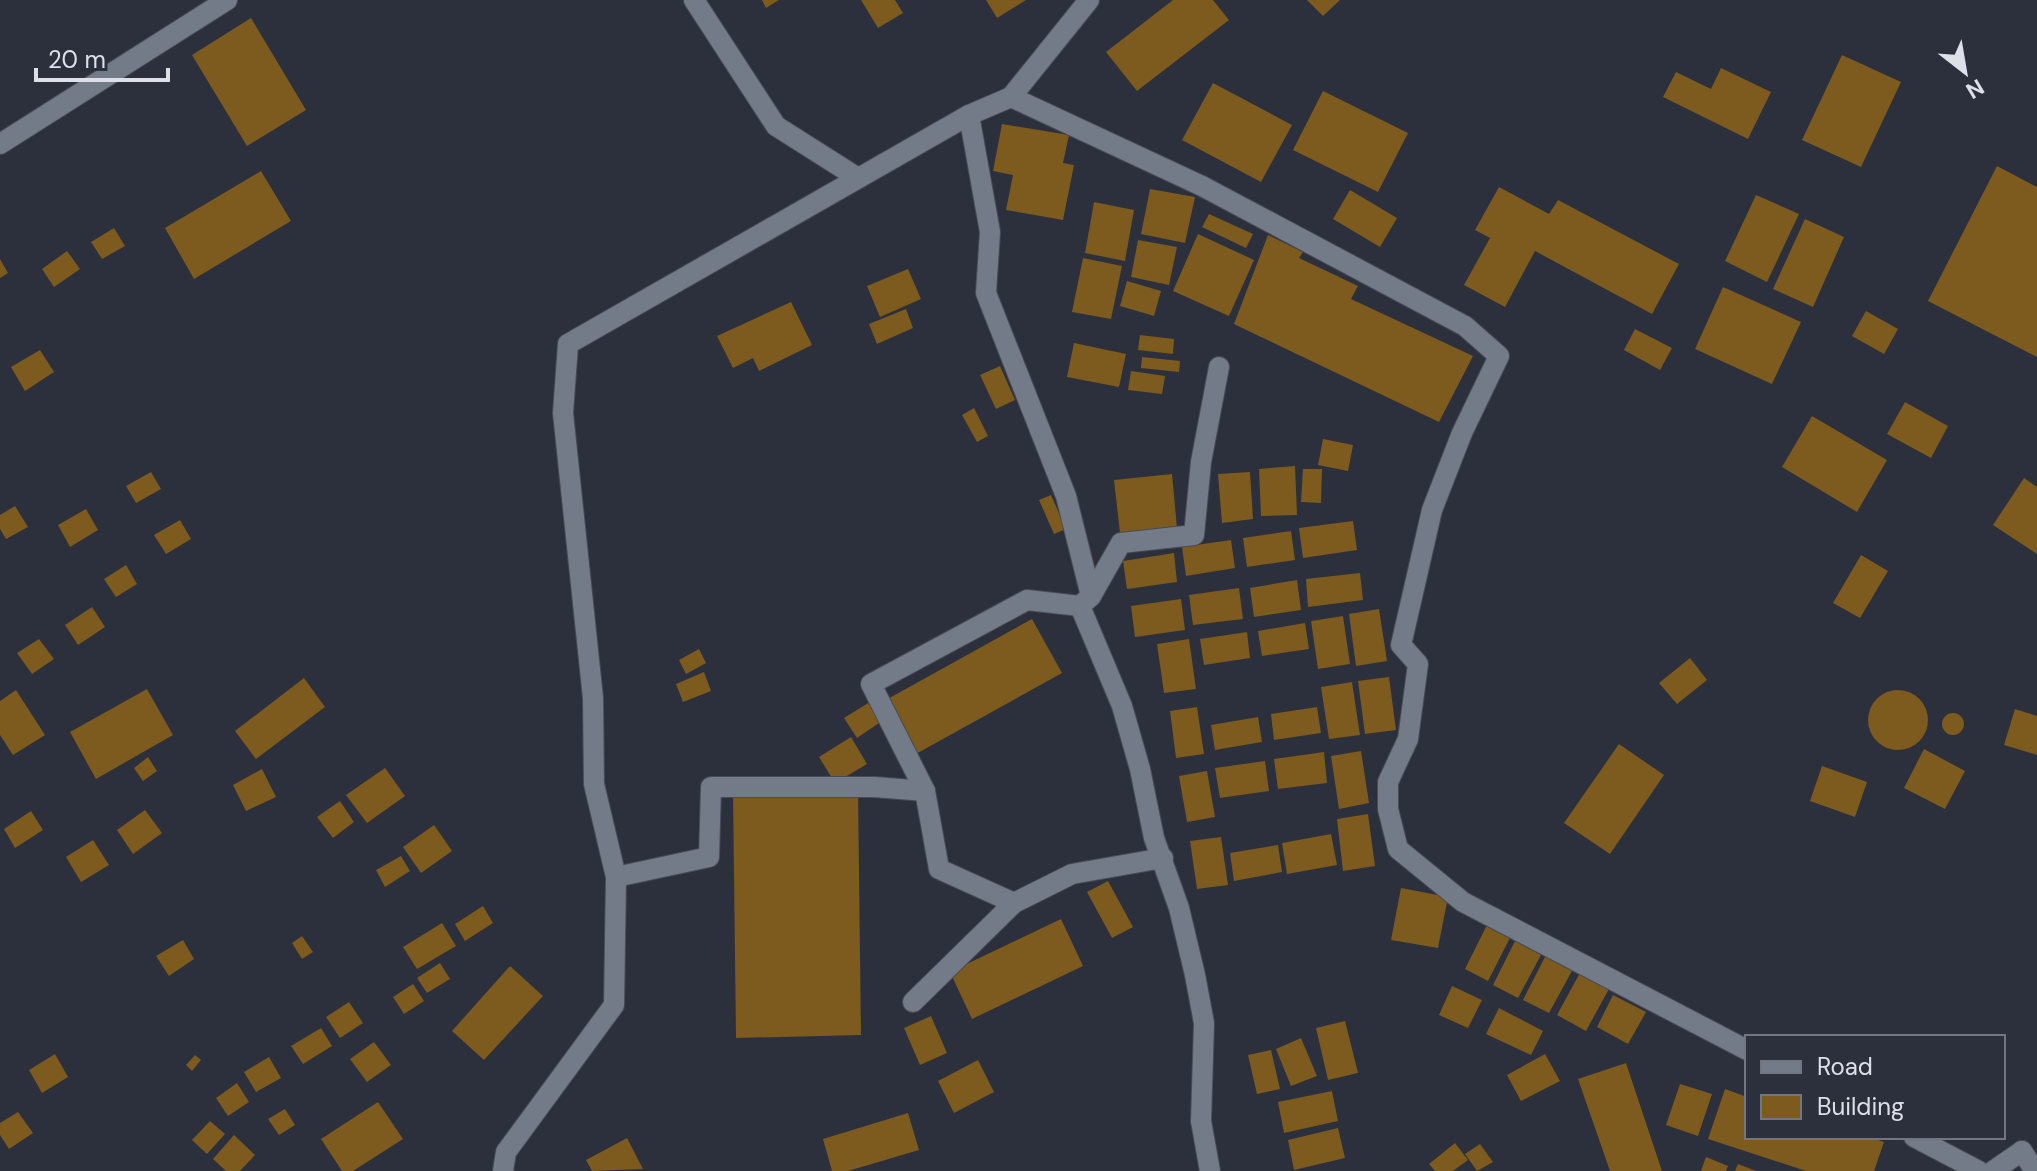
<svg xmlns="http://www.w3.org/2000/svg" width="2037" height="1171" viewBox="0 0 2037 1171" font-family="'DM Sans',sans-serif">
  <style>
    .building { fill: #7d5a1d }
    .lines { fill: none; stroke-linecap: round; stroke-linejoin: round }
    .service-casing { stroke: #484c55; stroke-width: 22 }
    .minor-casing { stroke: #484c55; stroke-width: 22 }
    .service { stroke: #747b88; stroke-width: 20 }
    .minor { stroke: #747b88; stroke-width: 20 }
  </style>
  <rect width="100%" height="100%" fill="#2b303c"/>
  <g class="building">
    <path d="M762,0H779L766,8Z"/>
    <path d="M861,0H895L903,13L878,28Z"/>
    <path d="M986,0H1026L997,18Z"/>
    <path d="M1173,0H1213L1229,20L1137,91L1106,52Z"/>
    <path d="M1307,0H1340L1323,16Z"/>
    <path d="M251,18L306,110L247,146L192,55Z"/>
    <path d="M1842,55L1901,82L1861,167L1802,140Z"/>
    <path d="M1721,68L1771,92L1748,139L1663,97L1676,72L1711,89Z"/>
    <path d="M1213,83L1292,125L1261,182L1182,140Z"/>
    <path d="M1323,91L1408,133L1378,192L1293,150Z"/>
    <path d="M1002,124L1069,135L1063,163L1074,165L1063,220L1006,210L1013,175L993,171Z"/>
    <path d="M1997,166L2037,187V357L1928,301Z"/>
    <path d="M261,171L291,221L194,279L165,228Z"/>
    <path d="M1499,187L1549,214L1558,200L1679,264L1652,314L1535,251L1505,307L1464,285L1490,238L1475,230Z"/>
    <path d="M1150,189L1195,197L1185,243L1141,234Z"/>
    <path d="M1350,190L1397,218L1380,247L1333,219Z"/>
    <path d="M1756,195L1799,214L1767,282L1725,261Z"/>
    <path d="M1094,202L1134,210L1125,261L1085,253Z"/>
    <path d="M1209,214L1253,234L1246,248L1202,227Z"/>
    <path d="M1805,219L1844,237L1813,307L1773,289Z"/>
    <path d="M114,228L125,246L102,259L91,242Z"/>
    <path d="M1198,234L1254,260L1229,316L1173,291Z"/>
    <path d="M1268,235L1303,252L1299,258L1358,286L1351,299L1473,356L1439,422L1234,324Z"/>
    <path d="M1138,240L1177,247L1169,285L1131,277Z"/>
    <path d="M67,251L80,269L54,287L42,269Z"/>
    <path d="M1083,258L1122,266L1111,319L1072,312Z"/>
    <path d="M0,259L8,273L0,278Z"/>
    <path d="M908,269L921,299L880,317L867,286Z"/>
    <path d="M1127,281L1161,291L1154,316L1120,306Z"/>
    <path d="M1723,287L1801,322L1772,384L1695,349Z"/>
    <path d="M791,302L812,345L759,371L753,358L733,368L717,336Z"/>
    <path d="M906,309L913,328L877,344L869,324Z"/>
    <path d="M1866,311L1898,329L1884,354L1852,336Z"/>
    <path d="M1635,329L1672,348L1660,370L1624,350Z"/>
    <path d="M1140,335L1174,339L1173,354L1138,350Z"/>
    <path d="M1074,343L1126,354L1119,387L1067,377Z"/>
    <path d="M40,350L54,372L25,391L11,367Z"/>
    <path d="M1142,357L1180,361L1179,372L1141,368Z"/>
    <path d="M1000,366L1015,400L996,409L980,375Z"/>
    <path d="M1131,371L1165,376L1162,394L1128,390Z"/>
    <path d="M1905,402L1948,426L1931,458L1887,434Z"/>
    <path d="M974,408L988,436L977,442L962,415Z"/>
    <path d="M1812,416L1887,460L1857,512L1782,467Z"/>
    <path d="M1323,439L1353,445L1348,471L1318,465Z"/>
    <path d="M1295,466L1297,515L1261,516L1259,469Z"/>
    <path d="M1303,469H1322L1321,503L1301,502Z"/>
    <path d="M151,472L161,489L136,503L126,486Z"/>
    <path d="M1250,472L1253,519L1222,523L1218,474Z"/>
    <path d="M1172,474L1177,528L1120,533L1114,480Z"/>
    <path d="M2024,478L2037,487V554L1993,525Z"/>
    <path d="M1051,495L1066,529L1054,534L1039,500Z"/>
    <path d="M15,506L28,527L6,539L0,529V515Z"/>
    <path d="M86,509L98,530L70,547L58,525Z"/>
    <path d="M180,520L191,539L166,554L154,535Z"/>
    <path d="M1353,521L1357,550L1303,558L1299,528Z"/>
    <path d="M1291,531L1295,560L1247,567L1243,538Z"/>
    <path d="M1231,540L1235,568L1186,576L1182,547Z"/>
    <path d="M1174,553L1177,582L1127,589L1123,561Z"/>
    <path d="M1861,555L1888,571L1860,618L1833,603Z"/>
    <path d="M126,565L137,584L116,597L104,579Z"/>
    <path d="M1360,573L1363,600L1308,607L1306,579Z"/>
    <path d="M1297,580L1301,610L1254,617L1250,588Z"/>
    <path d="M1239,588L1243,619L1193,625L1189,595Z"/>
    <path d="M1181,599L1185,630L1135,637L1131,606Z"/>
    <path d="M92,607L105,627L78,645L65,625Z"/>
    <path d="M1379,609L1387,661L1356,666L1349,614Z"/>
    <path d="M1343,616L1350,664L1318,669L1311,621Z"/>
    <path d="M1032,619L1062,673L914,755L884,701Z"/>
    <path d="M1305,623L1309,649L1262,656L1258,631Z"/>
    <path d="M1247,632L1250,658L1204,665L1200,639Z"/>
    <path d="M39,639L54,659L32,674L17,653Z"/>
    <path d="M1189,639L1196,689L1164,693L1157,644Z"/>
    <path d="M699,649L706,663L686,674L679,660Z"/>
    <path d="M1690,658L1707,680L1677,704L1659,683Z"/>
    <path d="M704,672L711,691L683,702L676,684Z"/>
    <path d="M1389,677L1396,730L1365,734L1358,681Z"/>
    <path d="M304,678L325,707L256,759L235,731Z"/>
    <path d="M1352,682L1360,735L1329,739L1321,687Z"/>
    <path d="M147,689L173,735L96,779L70,732Z"/>
    <circle cx="1898" cy="720" r="30"/>
    <path d="M16,690L45,735L13,755L0,735V701Z"/>
    <path d="M873,700L885,719L857,738L844,718Z"/>
    <path d="M1197,707L1204,754L1176,758L1170,711Z"/>
    <path d="M1317,707L1321,733L1274,740L1271,714Z"/>
    <path d="M2015,709L2037,716V755L2004,745Z"/>
    <circle cx="1953" cy="724" r="11"/>
    <path d="M1258,717L1262,742L1215,750L1211,725Z"/>
    <path d="M851,737L867,764L835,783L819,757Z"/>
    <path d="M1619,744L1664,775L1610,854L1564,823Z"/>
    <path d="M1924,749L1965,771L1945,809L1904,788Z"/>
    <path d="M1361,751L1369,803L1339,809L1331,756Z"/>
    <path d="M1324,752L1327,783L1278,789L1274,759Z"/>
    <path d="M148,757L157,771L143,781L134,768Z"/>
    <path d="M1265,761L1269,791L1220,798L1215,768Z"/>
    <path d="M1822,766L1867,782L1855,817L1810,801Z"/>
    <path d="M385,768L405,796L367,823L346,795Z"/>
    <path d="M262,769L276,797L246,811L233,785Z"/>
    <path d="M1207,771L1215,817L1187,822L1179,776Z"/>
    <path d="M858,790L861,1035L736,1038L733,792Z"/>
    <path d="M340,801L354,822L333,838L317,817Z"/>
    <path d="M145,810L162,833L133,854L117,830Z"/>
    <path d="M31,811L43,830L15,848L4,829Z"/>
    <path d="M1368,814L1375,866L1343,871L1337,819Z"/>
    <path d="M434,825L452,851L421,873L403,847Z"/>
    <path d="M1331,834L1337,865L1287,874L1282,843Z"/>
    <path d="M1221,837L1228,885L1197,889L1190,841Z"/>
    <path d="M93,840L109,865L81,882L66,857Z"/>
    <path d="M1278,845L1282,872L1234,881L1230,853Z"/>
    <path d="M401,856L410,871L385,887L376,870Z"/>
    <path d="M1108,881L1133,927L1112,938L1087,892Z"/>
    <path d="M1401,888L1448,897L1438,948L1391,940Z"/>
    <path d="M483,906L493,923L465,941L455,924Z"/>
    <path d="M1061,919L1083,966L972,1019L950,972Z"/>
    <path d="M442,923L456,946L417,969L403,947Z"/>
    <path d="M1487,925L1511,936L1488,981L1465,969Z"/>
    <path d="M302,936L313,952L302,959L292,943Z"/>
    <path d="M183,940L194,959L169,976L156,956Z"/>
    <path d="M1515,941L1541,955L1518,998L1493,985Z"/>
    <path d="M1546,955L1573,969L1549,1013L1523,1000Z"/>
    <path d="M440,963L450,979L427,993L417,978Z"/>
    <path d="M510,966L543,996L484,1060L452,1031Z"/>
    <path d="M1581,971L1610,987L1586,1031L1557,1015Z"/>
    <path d="M413,984L424,1001L404,1014L393,997Z"/>
    <path d="M1452,986L1482,1000L1468,1028L1439,1015Z"/>
    <path d="M1613,995L1646,1012L1628,1044L1597,1027Z"/>
    <path d="M349,1002L363,1023L340,1038L326,1017Z"/>
    <path d="M1499,1008L1543,1031L1531,1055L1486,1034Z"/>
    <path d="M931,1016L947,1053L920,1065L904,1028Z"/>
    <path d="M1345,1021L1358,1073L1328,1080L1316,1028Z"/>
    <path d="M321,1028L332,1046L303,1064L291,1046Z"/>
    <path d="M1301,1038L1317,1076L1291,1086L1276,1049Z"/>
    <path d="M374,1042L391,1065L367,1082L350,1059Z"/>
    <path d="M1271,1050L1280,1089L1257,1094L1248,1055Z"/>
    <path d="M55,1054L68,1077L42,1093L29,1070Z"/>
    <path d="M1545,1054L1560,1081L1521,1101L1507,1075Z"/>
    <path d="M195,1055L201,1060L192,1071L186,1065Z"/>
    <path d="M269,1057L281,1078L256,1092L244,1072Z"/>
    <path d="M978,1060L994,1092L954,1113L938,1081Z"/>
    <path d="M1626,1063L1662,1171H1610L1578,1079Z"/>
    <path d="M237,1083L249,1102L228,1116L216,1098Z"/>
    <path d="M1680,1084L1712,1094L1698,1136L1666,1125Z"/>
    <path d="M1725,1089L1747,1097V1137H1870L1884,1142L1874,1171H1806L1708,1139Z"/>
    <path d="M1332,1091L1338,1121L1284,1133L1278,1102Z"/>
    <path d="M378,1102L403,1139L353,1171H342L321,1139Z"/>
    <path d="M285,1109L295,1125L279,1135L268,1119Z"/>
    <path d="M18,1112L33,1133L9,1149L0,1135V1123Z"/>
    <path d="M908,1113L919,1150L848,1171H832L823,1139Z"/>
    <path d="M210,1121L225,1134L207,1154L192,1140Z"/>
    <path d="M1338,1128L1345,1158L1294,1170L1288,1140Z"/>
    <path d="M234,1135L255,1155L240,1171H226L213,1159Z"/>
    <path d="M627,1138L643,1169L592,1171L586,1160Z"/>
    <path d="M1455,1143L1468,1160L1453,1171H1435L1429,1164Z"/>
    <path d="M1480,1144L1493,1162L1477,1171L1465,1154Z"/>
    <path d="M1706,1157L1728,1166L1726,1171H1701Z"/>
    <path d="M1738,1164L1756,1171H1735Z"/>
  </g>
  <g class="lines">
    <defs>
      <g id="service">
        <path d="M969,115L990,232L986,293L1066,496L1091,596L1080,606L1122,706L1140,769L1154,838L1179,908L1195,975L1204,1023L1201,1121L1210,1171"/>
        <path d="M1202,186L1465,326L1499,356L1462,433L1432,510L1401,645L1418,664L1408,739L1388,782V809L1398,849L1463,902L1747,1050"/>
        <path d="M1914,1137L1979,1171"/>
        <path d="M1993,1171L2022,1151"/>
      </g>
      <g id="minor">
        <path d="M694,0L776,126L858,178"/>
        <path d="M1011,97L1089,0"/>
        <path d="M0,144L227,0"/>
        <path d="M1091,596L1121,543L1194,535L1201,462L1219,367"/>
        <path d="M616,877L709,857L711,787H874L925,791"/>
        <path d="M1014,903L939,869L925,791L871,684L1027,600L1080,606"/>
        <path d="M913,1002L1014,903L1072,874L1163,858"/>
        <path d="M2022,1151L2035,1171"/>
        <path d="M503,1171L506,1152L614,1005L616,877L594,784L593,698L563,413L568,344L969,115L1011,97L1202,186"/>
      </g>
    </defs>
    <use href="#service" class="service-casing"/>
    <use href="#minor" class="minor-casing"/>
    <use href="#service" class="service"/>
    <use href="#minor" class="minor"/>
  </g>
  <rect x="1745" y="1035" width="260" height="104" fill="#2b303c" stroke="#727681" stroke-width="2"/>
  <rect x="1761" y="1061" width="40" height="12" fill="#747b88" stroke="#727681" stroke-width="2"/>
  <text x="1817" y="1075" font-size="24" fill="#dde0e8">Road</text>
  <rect x="1761" y="1095" width="40" height="24" fill="#7d5a1d" stroke="#727681" stroke-width="2"/>
  <text x="1817" y="1115" font-size="24" fill="#dde0e8">Building</text>
  <g transform="translate(1965 72) rotate(149)" stroke="#2b303c" stroke-width="6" paint-order="stroke">
  <path d="M0-6L14 30L0 20L-14 30Z" fill="#dde0e8"/>
  <text y="-12" font-size="22" font-weight="bold" text-anchor="middle" fill="#dde0e8">N</text>
  </g>
  <path d="M36 68v12h132v-12" fill="none" stroke="#dde0e8" stroke-width="4"/>
  <text x="48" y="68" font-size="24" fill="#dde0e8" stroke="#2b303c" stroke-width="6" paint-order="stroke">20 m</text>
</svg>
